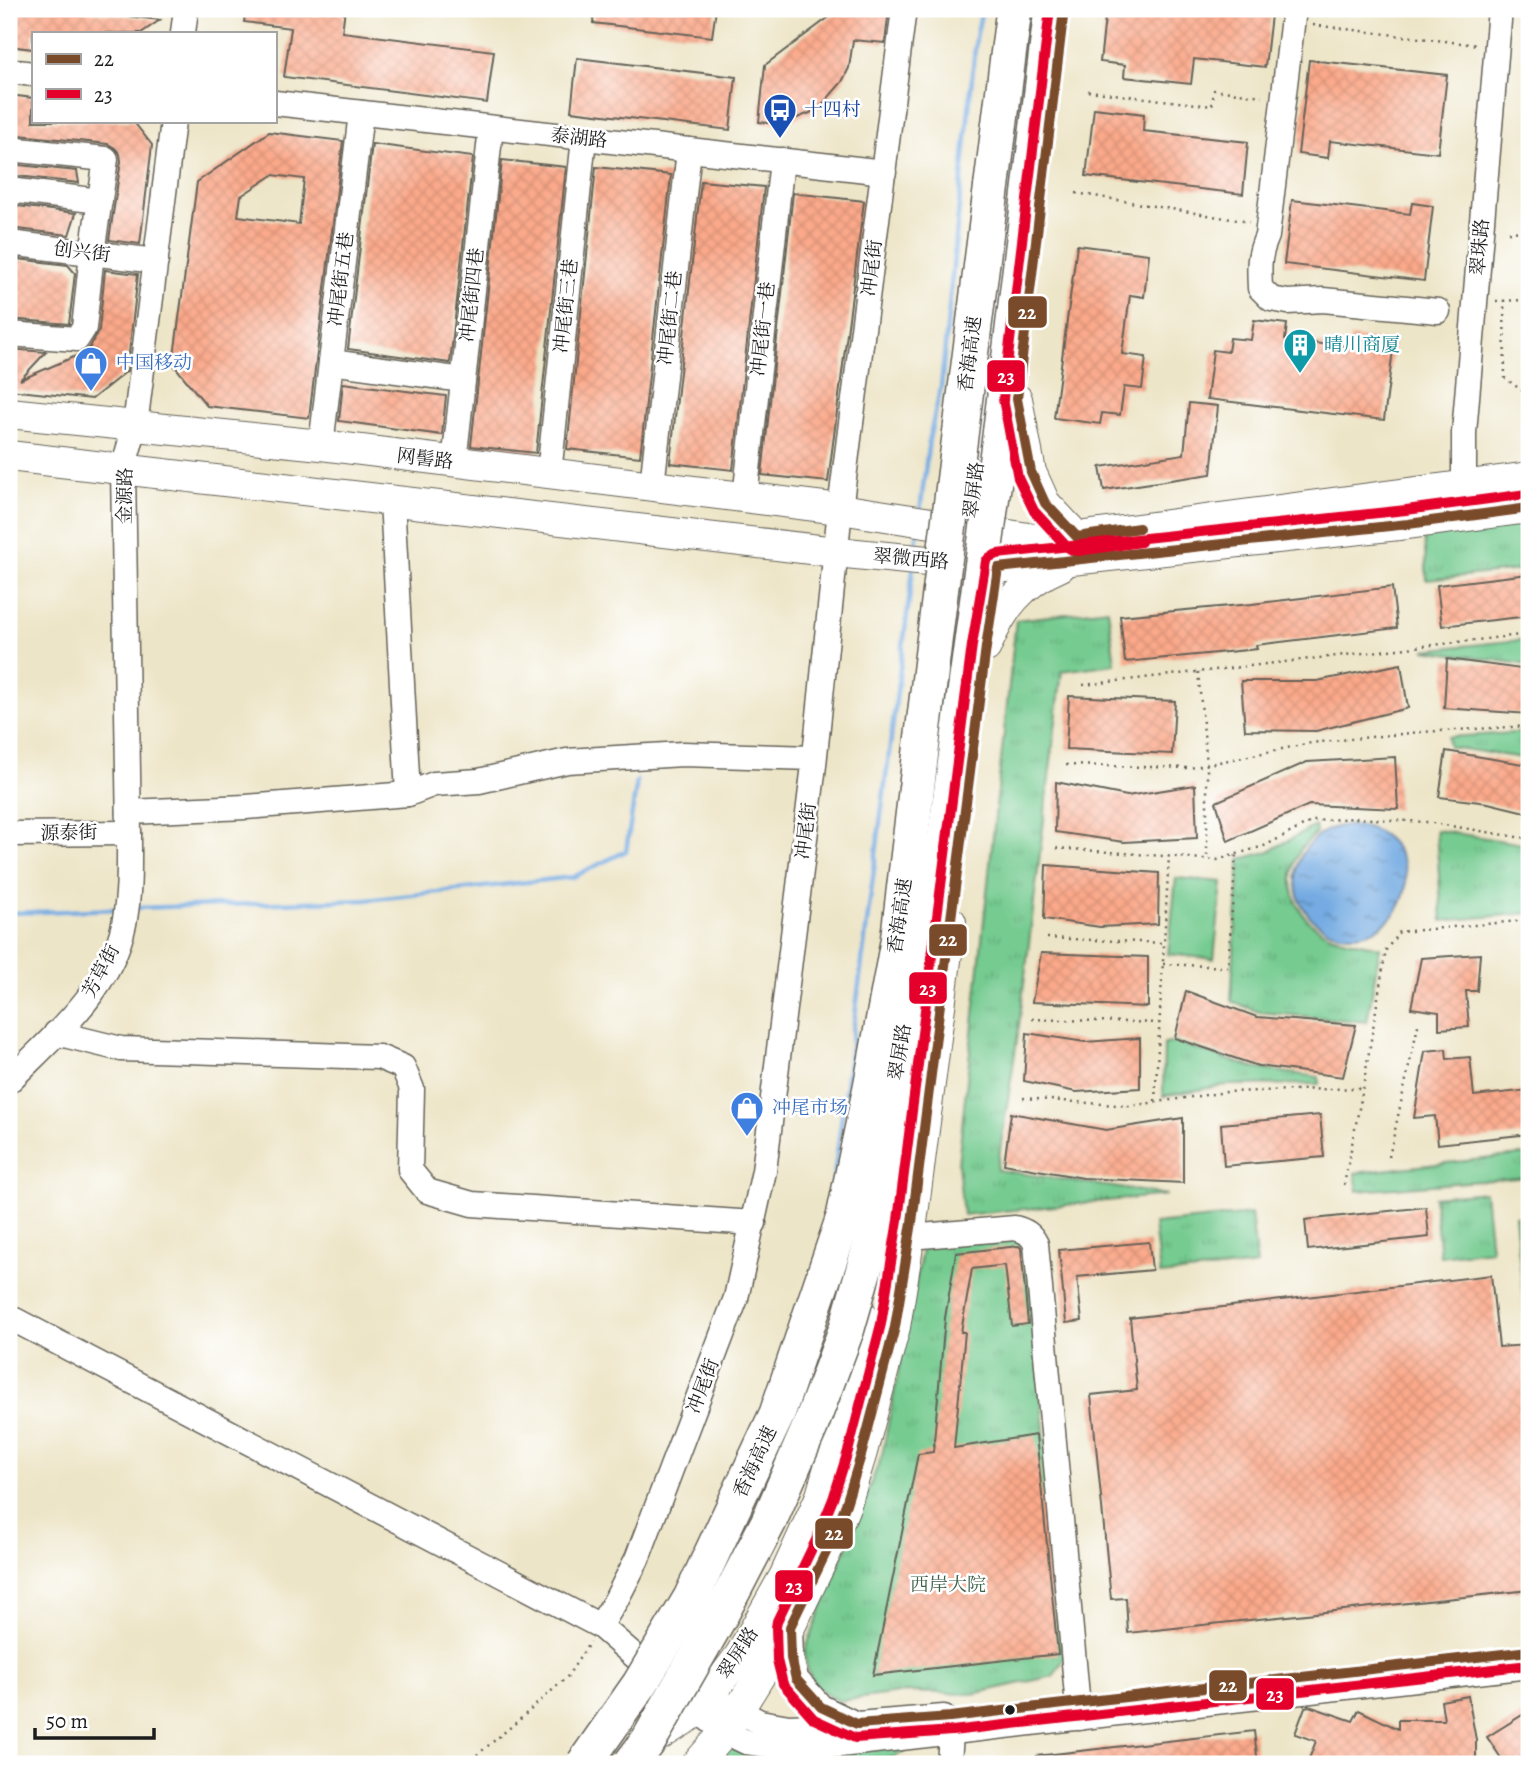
<svg xmlns="http://www.w3.org/2000/svg" width="1538" height="1773" viewBox="0 0 1538 1773" font-family="Alegreya,'Noto Serif SC',serif">
  <style>
    .grass { fill: url(#grass-tufts); stroke: #487456; stroke-width: 2 }
    .garden { fill: url(#garden-furrows); stroke: #487456; stroke-width: 2 }
    .pitch { fill: #75cb90; stroke: #487456; stroke-width: 2 }
    .water { fill: url(#water-ripples); stroke: #48647f; stroke-width: 2 }
    .lines { fill: none; stroke-linecap: round; stroke-linejoin: round }
    .stream { stroke: #74abe2; stroke-width: 4.5 }
    .building { fill: url(#building-cross-hatch); fill-rule: evenodd }
    .minor-casing { stroke: #656258; stroke-width: 27 }
    .major-casing { stroke: #656258; stroke-width: 32 }
    .path { stroke: #656258; stroke-width: 2.5; stroke-dasharray: 2 5; stroke-linecap: butt }
    .minor { stroke: #fff; stroke-width: 24 }
    .major { stroke: #fff; stroke-width: 30 }
    .highway-bridge-casing { stroke: #656258; stroke-width: 38; stroke-linecap: butt }
    .highway-bridge { stroke: #fff; stroke-width: 35 }
    .bus-1-casing { stroke: #fff; stroke-width: 16 }
    .bus-2-casing { stroke: #fff; stroke-width: 16 }
    .bus-1 { stroke: #7a4b2a; stroke-width: 10 }
    .bus-2 { stroke: #e4002b; stroke-width: 10 }
    .bus-dot { fill: #1c1c1c; stroke: #fff; stroke-width: 2.5 }
    .labels { text-anchor: middle; dominant-baseline: central; stroke-width: 5; stroke-linejoin: round; paint-order: stroke }
    .transit-label { font-size: 19px; fill: #164399; stroke: #fff; text-anchor: start }
    .street-label { font-size: 19px; fill: #1c1c1c; stroke: #fff }
    .culture-label { font-size: 19px; fill: #0d838f; stroke: #fff; text-anchor: start }
    .shop-label { font-size: 19px; fill: #366cbe; stroke: #fff; text-anchor: start }
    .park-label { font-size: 19px; fill: #40624a; stroke: #fff }
    .line-badge { stroke: #fff; stroke-width: 2.5 }
    .badge-label { font-size: 19px; text-anchor: middle; font-weight: bold; fill: #fff }
  </style>
  <defs>
    <pattern id="grass-tufts" width="24" height="20" patternUnits="userSpaceOnUse" patternTransform="scale(1.75)"><rect width="24" height="20" fill="#75cb90"/><path d="M3 7l-1-3M5 7V3M7 7l1-3M15 17l-1-3M17 17v-4M19 17l1-3" fill="none" stroke="#65ae7c"/></pattern>
    <pattern id="garden-furrows" width="10" height="10" patternUnits="userSpaceOnUse" patternTransform="scale(1.75)"><rect width="10" height="10" fill="#75cb90"/><path d="M-1 1l2-2M0 10L10 0M9 11l2-2" fill="none" stroke="#65ae7c"/></pattern>
    <pattern id="water-ripples" width="26" height="14" patternUnits="userSpaceOnUse" patternTransform="scale(1.75)"><rect width="26" height="14" fill="#74abe2"/><path d="M2 4q2-2 4 0t4 0M15 11q2-2 4 0t4 0" fill="none" stroke="#5e8ab6"/></pattern>
    <pattern id="building-cross-hatch" width="8" height="8" patternUnits="userSpaceOnUse" patternTransform="scale(1.75)"><rect width="8" height="8" fill="#fba98a"/><path d="M0 0l8 8M0 8l8-8" fill="none" stroke="#d79176"/></pattern>
  </defs>
  <rect width="100%" height="100%" fill="#fff"/>
  <filter id="ink" filterUnits="userSpaceOnUse"><feTurbulence type="fractalNoise" baseFrequency=".0143" numOctaves="2"/><feDisplacementMap in="SourceGraphic" scale="14" xChannelSelector="R" yChannelSelector="G"/><feConvolveMatrix kernelMatrix="1 2 1 2 8 2 1 2 1" color-interpolation-filters="sRGB"/></filter>
  <filter id="wash" filterUnits="userSpaceOnUse"><feTurbulence type="fractalNoise" baseFrequency=".00686" numOctaves="4" result="noise"/><feDisplacementMap in="SourceGraphic" scale="28" xChannelSelector="R" yChannelSelector="G"/><feGaussianBlur stdDeviation="1.57" result="paint"/><feColorMatrix in="noise" values="0 0 0 0 0 0 0 0 0 0 0 0 0 0 0 0 0 1.4 0 .05"/><feComposite in="paint" operator="in"/></filter>
  <g filter="url(#wash)">
    <rect width="100%" height="100%" fill="#ede5c7"/>
    <g class="grass">
      <path d="M1529,520V569L1427,580L1424,535Z"/>
      <path d="M1108,609L1115,664L1062,671L1018,1034L997,1170L1167,1195L963,1215L958,1164L1016,620Z"/>
      <path d="M1529,639V665L1424,650Z"/>
      <path d="M1529,732V759L1449,747L1448,737Z"/>
      <path d="M1315,826L1316,833C1311,838 1305,843 1301,849C1282,880 1294,917 1326,933C1343,941 1362,943 1380,947L1367,1022L1259,1012L1231,1001L1240,859L1267,852Z"/>
      <path d="M1436,830L1529,845V913L1442,921Z"/>
      <path d="M1175,1042L1254,1068L1319,1077V1084L1226,1085L1163,1096L1164,1044Z"/>
      <path d="M1529,1154V1177L1358,1191L1355,1173Z"/>
      <path d="M1485,1192L1491,1250L1440,1256L1434,1197Z"/>
      <path d="M1251,1214L1257,1265L1160,1275L1154,1224Z"/>
      <path d="M1026,1234L1065,1657L1053,1676L973,1694L906,1692L840,1701L827,1695L815,1685L808,1671L804,1653L882,1455L923,1245Z"/>
      <path d="M730,1730L940,1732L882,1764H714Z"/>
    </g>
    <path class="garden" d="M1529,1215V1333H1527L1515,1216Z"/>
    <path class="pitch" d="M1176,878L1222,882L1214,959L1168,954Z"/>
    <circle class="water" cx="1351" cy="880" r="55"/>
    <g class="lines">
      <g class="stream">
        <path d="M920,512L929,439L941,387L976,38L982,9"/>
        <path d="M915,550L918,531"/>
        <path d="M135,908L366,900L573,877L626,851L637,781"/>
        <path d="M9,913L119,909"/>
        <path d="M833,1185L913,569"/>
      </g>
    </g>
    <g id="blocks">
      <g class="building">
        <path d="M9,9H69L160,20L141,33H33V49L9,46Z"/>
        <path d="M246,9H345L342,32L494,51L487,103L284,77L291,28L244,22Z"/>
        <path d="M594,9H716L712,37L593,23Z"/>
        <path d="M840,9H889L885,43L853,40L849,68L842,82L822,105L810,113L797,118L778,121V124L759,122L765,65Z"/>
        <path d="M1106,9H1217L1271,15L1265,67L1194,59L1191,84L1124,77L1125,65L1100,62Z"/>
        <path d="M577,58L736,77L730,130L571,111Z"/>
        <path d="M1309,60L1447,75L1438,153L1330,141L1328,158L1298,154Z"/>
        <path d="M9,95L33,98V121H133L152,145L140,244L109,240L121,161L120,154L115,148L108,144L9,134Z"/>
        <path d="M1094,108L1144,114L1143,131L1248,142L1243,194L1086,176Z"/>
        <path d="M269,132L343,141L309,418L207,406L173,364L197,182ZM273,175L304,179L299,224L238,216L241,196Z"/>
        <path d="M372,144L473,157L450,363L348,349Z"/>
        <path d="M502,160L566,167L536,453L471,446Z"/>
        <path d="M9,164L77,171L79,183L9,175Z"/>
        <path d="M596,167L671,175L640,457L567,449Z"/>
        <path d="M701,181L764,187L733,470L670,463Z"/>
        <path d="M793,193L864,201L828,482L762,475Z"/>
        <path d="M1292,200L1410,214L1412,203L1433,206L1424,281L1284,264Z"/>
        <path d="M9,205L76,213L69,235L9,228Z"/>
        <path d="M1077,245L1149,254L1144,297L1130,295L1122,354L1146,357L1142,389L1124,387L1120,415L1102,413L1100,424L1054,418Z"/>
        <path d="M9,258L68,265L75,273L69,324L9,319Z"/>
        <path d="M105,270L138,274L127,371L92,399L10,390L9,392V349L46,352L20,380L83,353L90,347L99,330Z"/>
        <path d="M1254,320L1287,324L1285,340L1349,347L1350,337L1394,342L1384,420L1207,399L1213,350L1228,352L1230,338L1251,340Z"/>
        <path d="M343,383L446,396L442,435L339,421Z"/>
        <path d="M1189,403L1218,406L1211,474L1104,490L1100,467L1184,454Z"/>
        <path d="M1529,574V616L1442,626L1437,585Z"/>
        <path d="M1392,587L1397,628L1256,645L1257,649L1125,662L1120,616L1252,604Z"/>
        <path d="M1447,659L1529,670V714L1444,708Z"/>
        <path d="M1401,664L1408,708L1316,731L1245,730L1241,681H1317Z"/>
        <path d="M1069,696L1175,701L1172,754L1066,749Z"/>
        <path d="M1446,751L1529,765V813L1488,803L1439,797Z"/>
        <path d="M1395,757L1398,809L1309,805L1228,841L1216,802L1307,762Z"/>
        <path d="M1056,782L1127,796L1195,785L1197,838L1124,842L1055,832Z"/>
        <path d="M1046,865L1159,873L1158,924L1100,927L1044,919Z"/>
        <path d="M1041,953L1148,957V1007L1032,1002Z"/>
        <path d="M1480,954L1477,991H1466L1469,1027L1439,1029V1012L1411,1008L1421,958Z"/>
        <path d="M1186,991L1257,1017L1356,1025L1343,1077L1258,1066L1175,1038Z"/>
        <path d="M1027,1033L1085,1042L1140,1038V1088L1076,1092L1024,1081Z"/>
        <path d="M1446,1049L1447,1059L1470,1057L1474,1096L1529,1090V1134L1438,1144L1435,1116L1414,1118L1425,1051Z"/>
        <path d="M1011,1113L1106,1130L1183,1118V1183L1083,1178L1004,1164Z"/>
        <path d="M1320,1115L1324,1157L1224,1166L1221,1124Z"/>
        <path d="M1426,1207L1429,1237L1308,1250L1305,1220Z"/>
        <path d="M1149,1242L1152,1270L1077,1277L1082,1321L1066,1323L1059,1250Z"/>
        <path d="M1019,1246L1021,1248L1028,1324L1012,1326L1005,1265L972,1269L961,1332H965L954,1448L1036,1435L1058,1654L873,1675L918,1454L933,1452L945,1318L956,1253Z"/>
        <path d="M1491,1275L1499,1347L1529,1345V1590L1128,1633L1126,1598L1111,1599L1091,1395L1137,1390L1130,1318Z"/>
        <path d="M1468,1696L1476,1740V1764H1307L1316,1741L1295,1734L1305,1707L1309,1706L1353,1721L1359,1710L1398,1729V1720H1444L1441,1701Z"/>
        <path d="M1524,1714L1529,1723V1764H1505L1487,1737Z"/>
        <path d="M1254,1731L1258,1764H1038L1037,1756Z"/>
      </g>
    </g>
  </g>
  <g filter="url(#ink)">
    <use href="#blocks" fill-opacity="0" stroke="#656258" stroke-width="2"/>
    <g class="lines">
      <defs>
        <g id="minor">
          <path d="M1294,9L1267,236C1258,257 1259,265 1260,288L1271,299L1288,302L1323,300L1438,311"/>
          <path d="M183,33L186,9"/>
          <path d="M9,71L33,74"/>
          <path d="M275,103L884,172"/>
          <path d="M9,149L106,159L92,253L84,328L77,339L9,334"/>
          <path d="M9,190L100,201"/>
          <path d="M9,243L156,261"/>
          <path d="M331,362L463,380"/>
          <path d="M321,445L361,113"/>
          <path d="M454,463L491,128"/>
          <path d="M549,474L584,138"/>
          <path d="M652,486L689,150"/>
          <path d="M1464,486V433L1500,9"/>
          <path d="M745,498L782,160"/>
          <path d="M392,500L408,794"/>
          <path d="M129,812L246,807L408,794L434,784L479,781L567,761L683,754L814,758"/>
          <path d="M9,834L129,833"/>
          <path d="M56,1033L121,1049L379,1057L403,1067L412,1089L410,1170L427,1191L472,1204L754,1223"/>
          <path d="M9,1081C55,1035 110,990 124,924C130,894 129,863 129,833L123,469L135,426L173,121"/>
          <path d="M910,1237L1015,1228C1026,1231 1031,1234 1036,1244L1079,1718"/>
          <path d="M9,1317L600,1626L698,1711L725,1732L746,1742L792,1748L840,1745L1529,1666"/>
          <path d="M600,1626L616,1600L637,1559L736,1298L764,1171L814,765L840,509L904,9"/>
          <path d="M790,1627L791,1658L796,1679L821,1707L856,1724"/>
          <path d="M709,1696L760,1722L789,1727L857,1724L944,1717"/>
          <path d="M949,1764L951,1733"/>
        </g>
        <g id="major">
          <path d="M1017,399L1031,472L1045,503L1077,537"/>
          <path d="M9,413L321,445L840,509L1035,539L1077,537L1529,477"/>
          <path d="M9,456L836,552L998,568L1408,524L1529,508"/>
          <path d="M954,647L1033,9"/>
          <path d="M986,647C1002,608 1021,583 1061,566"/>
          <path d="M644,1745L698,1711L740,1655L785,1575L821,1496L853,1381L861,1313"/>
          <path d="M697,1764L725,1732L790,1627L830,1544L846,1504L862,1452L895,1327L912,1222L951,922"/>
        </g>
      </defs>
      <use href="#minor" class="minor-casing"/>
      <use href="#major" class="major-casing"/>
      <g class="path">
        <path d="M1313,25L1477,45"/>
        <path d="M1088,91L1212,106L1214,90L1262,96"/>
        <path d="M1076,193L1249,222"/>
        <path d="M1508,232L1529,231"/>
        <path d="M1504,300L1505,378L1529,396"/>
        <path d="M1496,301L1529,300"/>
        <path d="M1198,672L1207,764V859"/>
        <path d="M1083,685L1529,634"/>
        <path d="M1066,765L1190,768L1311,743L1421,732L1529,726"/>
        <path d="M1056,848L1217,860L1264,846L1313,821L1354,818L1427,822L1529,839"/>
        <path d="M1047,938L1163,943"/>
        <path d="M1163,964L1228,967L1236,854"/>
        <path d="M1032,1019L1159,1023"/>
        <path d="M1023,1098L1129,1106L1227,1092L1363,1088"/>
        <path d="M1155,1101L1169,856"/>
        <path d="M1389,1157L1419,1021"/>
        <path d="M1344,1185L1363,1088L1386,950L1399,932L1529,920"/>
        <path d="M978,1759V1764"/>
        <path d="M466,1764L518,1721L567,1677L590,1642"/>
      </g>
      <use href="#minor" class="minor"/>
      <use href="#major" class="major"/>
      <defs>
        <g id="highway-bridge">
          <path d="M584,1764L640,1684L691,1598L777,1414L844,1217L871,1087L898,942L935,634L1014,9"/>
          <path d="M631,1764L649,1740L722,1612L769,1521L810,1427L847,1328L876,1227L902,1101L930,950L1000,436L1052,9"/>
        </g>
      </defs>
      <use href="#highway-bridge" class="highway-bridge-casing"/>
      <use href="#highway-bridge" class="highway-bridge"/>
      <defs>
        <g id="bus-1">
          <path d="M1064,9L1017,399L1031,472L1045,503L1077,537L1139,528"/>
          <path d="M1529,508L1408,524L998,568L986,647L912,1222L895,1327L862,1452L846,1504L830,1544L790,1627L791,1658L796,1679L821,1707L857,1724L950,1717L1529,1651"/>
        </g>
        <g id="bus-2">
          <path d="M1050,9L1003,399L1018,478L1034,511L1067,547L1072,550L1078,551L1141,542"/>
          <path d="M1527,494L1406,510L997,554L990,557L986,561L972,645L898,1220L881,1324L849,1448L833,1499L817,1538L777,1621L776,1627L777,1660L783,1684L814,1719L855,1738L952,1731L1529,1665"/>
        </g>
      </defs>
      <use href="#bus-1" class="bus-1-casing"/>
      <use href="#bus-2" class="bus-2-casing"/>
      <use href="#bus-1" class="bus-1"/>
      <use href="#bus-2" class="bus-2"/>
    </g>
  </g>
  <defs>
    <symbol id="bus-pin" viewBox="-11 -11 22 30"><path d="M0 17L-7.5 6A9.5 9.5 0 1 1 7.5 6Z" fill="#1a4fb4" stroke="#fff"/><path d="M-5-6H5V4H4V6H2V4H-2V6H-4V4H-5ZM-3.5-4V0h7V-4ZM-3.5 1.2v1.5H-2V1.2ZM2 1.2v1.5H3.5V1.2Z" fill="#fff"/></symbol>
    <symbol id="building-pin" viewBox="-11 -11 22 30"><path d="M0 17L-7.5 6A9.5 9.5 0 1 1 7.5 6Z" fill="#0f9aa8" stroke="#fff"/><path d="M-4-6H4V6H1V3H-1V6H-4ZM-2.5-4.3h1.7v1.8h-1.7ZM.8-4.3h1.7v1.8H.8ZM-2.5-1h1.7V.8h-1.7ZM.8-1h1.7V.8H.8Z" fill="#fff"/></symbol>
    <symbol id="shop-pin" viewBox="-11 -11 22 30"><path d="M0 17L-7.5 6A9.5 9.5 0 1 1 7.5 6Z" fill="#3f7fe0" stroke="#fff"/><path d="M-5-2.5h2.3a2.7 3.5 0 0 1 5.4 0H5L5.5 6h-11ZM-1.5-2.5h3a1.5 2.3 0 0 0-3 0Z" fill="#fff"/></symbol>
  </defs>
  <g fill-rule="evenodd">
    <use href="#bus-pin" x="761" y="91" width="38" height="52"/>
    <use href="#building-pin" x="1281" y="326" width="38" height="52"/>
    <use href="#shop-pin" x="72" y="344" width="38" height="52"/>
    <use href="#shop-pin" x="728" y="1089" width="38" height="52"/>
  </g>
  <circle class="bus-dot" cx="1010" cy="1710" r="6"/>
  <g class="labels">
    <g class="transit-label">
      <text x="804" y="110">十四村</text>
    </g>
    <g class="street-label">
      <text transform="translate(579 138) rotate(6)">泰湖路</text>
      <text transform="translate(1480 247) rotate(-85)">翠珠路</text>
      <text transform="translate(82 252) rotate(7)">创兴街</text>
      <text transform="translate(872 268) rotate(-83)">冲尾街</text>
      <text transform="translate(341 279) rotate(-83)">冲尾街五巷</text>
      <text transform="translate(472 295) rotate(-84)">冲尾街四巷</text>
      <text transform="translate(566 306) rotate(-84)">冲尾街三巷</text>
      <text transform="translate(670 318) rotate(-84)">冲尾街二巷</text>
      <text transform="translate(763 329) rotate(-84)">冲尾街一巷</text>
      <text transform="translate(970 354) rotate(-83)">香海高速</text>
      <text transform="translate(425 459) rotate(7)">网髻路</text>
      <text transform="translate(974 490) rotate(-83)">翠屏路</text>
      <text transform="translate(125 496) rotate(-89)">金源路</text>
      <text transform="translate(911 559) rotate(5)">翠微西路</text>
      <text transform="translate(806 831) rotate(-83)">冲尾街</text>
      <text transform="translate(69 833) rotate(-1)">源泰街</text>
      <text transform="translate(900 916) rotate(-82)">香海高速</text>
      <text transform="translate(101 971) rotate(-62)">芳草街</text>
      <text transform="translate(900 1052) rotate(-81)">翠屏路</text>
      <text transform="translate(703 1386) rotate(-69)">冲尾街</text>
      <text transform="translate(755 1462) rotate(-65)">香海高速</text>
      <text transform="translate(738 1653) rotate(-57)">翠屏路</text>
    </g>
    <g class="culture-label">
      <text x="1324" y="345">晴川商厦</text>
    </g>
    <g class="shop-label">
      <text x="116" y="363">中国移动</text>
      <text x="772" y="1108">冲尾市场</text>
    </g>
    <g class="park-label">
      <text x="948" y="1585">西岸大院</text>
    </g>
  </g>
  <g class="line-badge">
    <rect x="1007" y="295" width="41" height="34" rx="7" fill="#7a4b2a"/>
    <rect x="986" y="359" width="40" height="34" rx="7" fill="#e4002b"/>
    <rect x="928" y="923" width="40" height="34" rx="7" fill="#7a4b2a"/>
    <rect x="908" y="971" width="40" height="34" rx="7" fill="#e4002b"/>
    <rect x="814" y="1517" width="40" height="33" rx="7" fill="#7a4b2a"/>
    <rect x="774" y="1569" width="40" height="34" rx="7" fill="#e4002b"/>
    <rect x="1208" y="1669" width="40" height="33" rx="7" fill="#7a4b2a"/>
    <rect x="1255" y="1677" width="40" height="34" rx="7" fill="#e4002b"/>
  </g>
  <g class="badge-label">
    <text x="1027" y="319">22</text>
    <text x="1006" y="383">23</text>
    <text x="948" y="946">22</text>
    <text x="928" y="995">23</text>
    <text x="834" y="1540">22</text>
    <text x="794" y="1593">23</text>
    <text x="1228" y="1692">22</text>
    <text x="1275" y="1701">23</text>
  </g>
  <rect width="1538" height="1773" fill="none" stroke="#fff" stroke-width="35"/>
  <rect x="32" y="32" width="245" height="91" fill="#ffffff" stroke="#a4a4a4" stroke-width="2"/>
  <rect x="46" y="54" width="35" height="10" fill="#7a4b2a" stroke="#a4a4a4" stroke-width="2"/>
  <text x="94" y="66" font-size="21" fill="#1c1c1c">22</text>
  <rect x="46" y="89" width="35" height="10" fill="#e4002b" stroke="#a4a4a4" stroke-width="2"/>
  <text x="94" y="102" font-size="21" fill="#1c1c1c">23</text>
  <path d="M35 1728v10h119v-10" fill="none" stroke="#1c1c1c" stroke-width="3.5"/>
  <text x="46" y="1728" font-size="21" fill="#1c1c1c" stroke="#ffffff" stroke-width="5" paint-order="stroke">50 m</text>
</svg>
